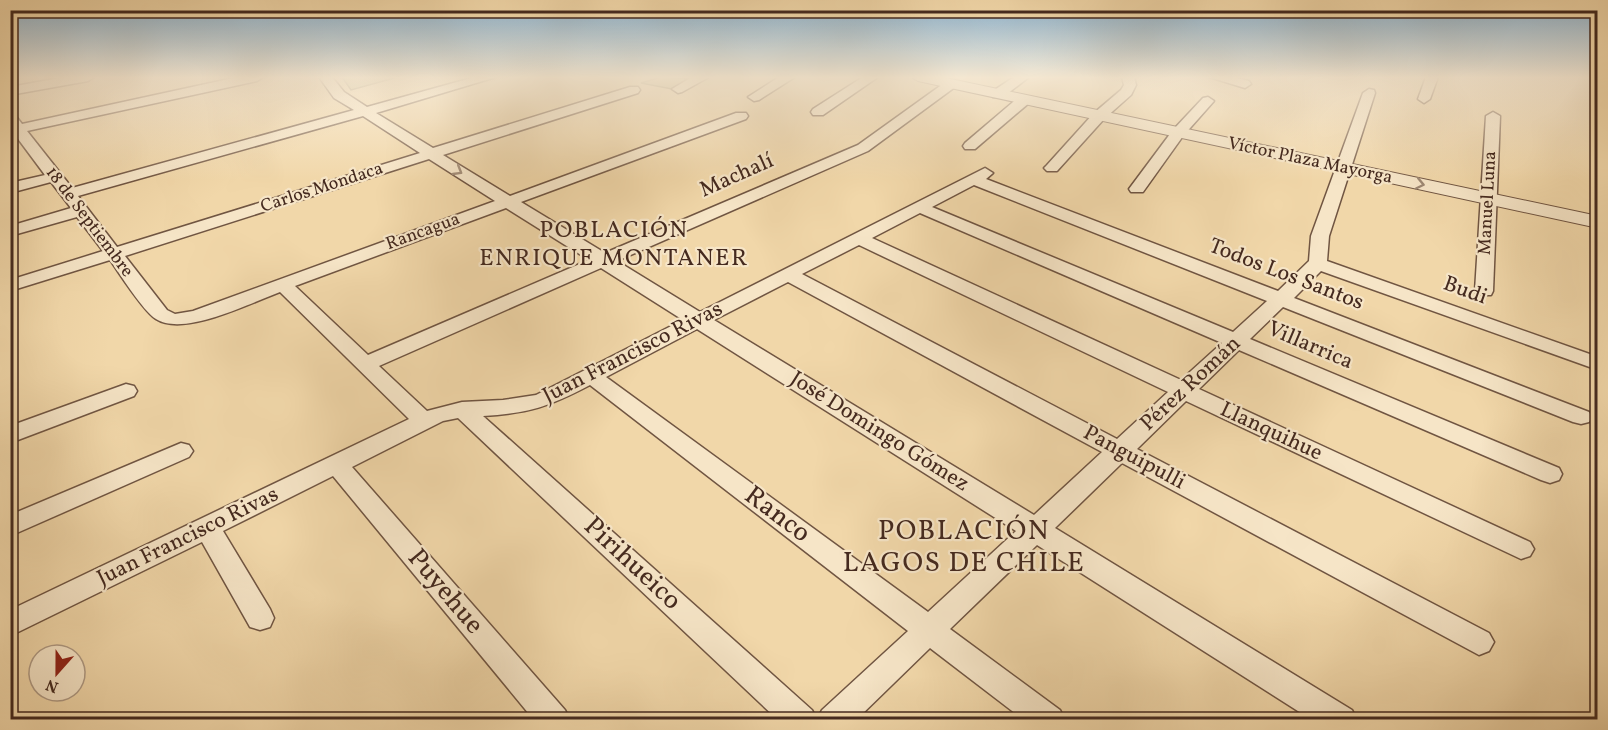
<svg xmlns="http://www.w3.org/2000/svg" width="1608" height="730" viewBox="0 0 1608 730" font-family="Vollkorn,serif">
  <style>
    .green { fill: #bfbd85; stroke: #827452; stroke-width: 1.5 }
    .lines { fill: none; stroke-linecap: round; stroke-linejoin: round }
    .minor-casing { stroke: #705542; stroke-width: 3 }
    .tertiary-casing { stroke: #705542; stroke-width: 2 }
    .minor { fill: #f6e5c7; fill-rule: evenodd }
    .tertiary { fill: #f6e5c7; fill-rule: evenodd }
    .oneway { stroke: #9e8873 }
    .labels { text-anchor: middle; dominant-baseline: central; stroke-width: 4.5; stroke-linejoin: round; paint-order: stroke }
    .far-street-label { font-size: 18px; fill: #452a1f; stroke: #f6e5c7 }
    .street-label { font-size: 22px; fill: #452a1f; stroke: #f6e5c7 }
    .neighbourhood-label { font-size: 24px; letter-spacing: 1.5px; fill: #452a1f; stroke: #f6e5c7 }
    .near-street-label { font-size: 27px; fill: #452a1f; stroke: #f6e5c7 }
    .near-neighbourhood-label { font-size: 28px; letter-spacing: 1.5px; fill: #452a1f; stroke: #f6e5c7 }
  </style>
  <rect width="100%" height="100%" fill="#f1d7a9"/>
  <filter id="stains"><feTurbulence type="fractalNoise" baseFrequency=".00333" numOctaves="4"/><feColorMatrix values="0 0 0 0 .2 0 0 0 0 .09 0 0 0 0 .02 0 0 0 .5 -.17"/></filter>
  <radialGradient id="worn" r=".72"><stop offset=".6" stop-color="#630" stop-opacity="0"/><stop offset="1" stop-color="#630" stop-opacity=".3"/></radialGradient>
  <g class="green">
    <path d="M342,77H398L351,90Z"/>
    <path d="M661,77L692,79L672,89L641,83Z"/>
  </g>
  <g class="lines">
    <defs>
      <g id="minor">
        <path d="M65,77H94L88,81L10,95V87Z"/>
        <path d="M238,77H263L257,81L27,131L72,188L354,110L334,98L319,77H332L344,92L367,107L475,77H496L376,113L433,148L630,87H638L640,90L638,93L443,155L510,196L736,113H746L748,116L746,119L521,202L605,253L858,145L947,81H955L957,84L955,87L868,151L617,261L700,312L985,168L993,173L986,179L1278,291L1309,261L1311,236L1363,93L1369,89L1374,90L1375,93L1329,236L1327,261L1598,357V370L1321,271L1294,298L1589,412L1592,417L1589,422L1581,424L1573,422L1283,307L1250,339L1559,468L1562,474L1559,480L1550,483L1541,480L1239,350L1199,389L1530,542L1534,549L1530,556L1521,559L1186,401L1137,449L1489,633L1494,642L1489,651L1479,655L1122,463L1055,528L1352,710L1357,720H1312L1037,545L950,629L1060,710L1065,720H1024L930,648L856,720H817L822,710L908,631L590,385C548,407 530,413 483,416L812,710L817,720H778L458,418L443,421L352,467L565,710L570,720H534L333,476L223,531L270,609L274,618L270,627L260,630L250,627L202,542L10,636V610L409,419L280,292C250,303 184,337 156,319C143,311 120,274 110,260L10,291V280L103,251L77,217L10,236V226L71,208L51,182L10,193V183L45,175L10,128V114L15,115L22,124ZM363,116L420,153L117,247L78,196ZM429,159L495,201L193,311L175,314L167,310L125,256ZM974,185L1267,301L1233,332L932,207ZM506,208L589,260L368,355L295,286ZM920,213L1222,343L1181,380L872,238ZM859,245L1168,392L1117,439L802,274ZM601,268L683,320L536,395L503,400L462,402L427,411L379,366ZM788,282L1102,452L1034,515L714,320ZM697,329L1016,531L928,612L606,377Z"/>
        <path d="M692,77H709L682,92L678,93L672,89Z"/>
        <path d="M779,77H795L759,100L754,101L748,97Z"/>
        <path d="M863,77H878L823,115H813L811,112L813,109Z"/>
        <path d="M1014,77H1029L1003,97H993L992,94L993,91Z"/>
        <path d="M1122,77H1134L1136,85L1131,95L1104,119L1057,171H1047L1044,168L1047,165L1094,113L1121,90L1124,85Z"/>
        <path d="M1209,77H1233L1249,81L1251,84L1245,88Z"/>
        <path d="M1426,77H1438L1430,99L1424,103L1418,99Z"/>
        <path d="M1024,96L1029,97L1030,100L1029,103L975,149H965L963,146L965,143L1019,97Z"/>
        <path d="M1208,97L1214,101L1183,136L1143,192H1131L1129,189L1173,130L1203,98Z"/>
        <path d="M1493,112L1500,116L1493,291L1491,295H1477L1475,291L1486,116Z"/>
        <path d="M126,384L134,386L137,391L134,396L10,443V426Z"/>
        <path d="M181,443L189,445L193,451L189,457L10,536V515Z"/>
      </g>
      <path id="tertiary" d="M911,77H941L1598,216V228L918,81Z"/>
    </defs>
    <use href="#minor" class="minor-casing"/>
    <use href="#tertiary" class="tertiary-casing"/>
    <use href="#minor" class="minor"/>
    <use href="#tertiary" class="tertiary"/>
  </g>
  <defs><path id="oneway-chevron" d="M-2-3.5L2.5 0L-2 3.5" fill="none" stroke-width="1.6" stroke-linecap="round" stroke-linejoin="round" transform="scale(1.5)"/></defs>
  <g class="oneway">
    <use href="#oneway-chevron" transform="translate(458 171) rotate(31)"/>
    <use href="#oneway-chevron" transform="translate(1420 184) rotate(12)"/>
  </g>
  <linearGradient id="sky" x2="0" y2="1"><stop stop-color="#8bb5d4"/><stop offset="0.43" stop-color="#f9edd8"/><stop offset="1" stop-color="#f9edd8" stop-opacity="0"/></linearGradient>
  <rect width="1608" height="180" fill="url(#sky)"/>
  <g class="labels">
    <g class="far-street-label">
      <text transform="translate(1310 161) rotate(12)">Víctor Plaza Mayorga</text>
      <text transform="translate(322 188) rotate(-18)">Carlos Mondaca</text>
      <text transform="translate(1488 203) rotate(-87)">Manuel Luna</text>
      <text transform="translate(89 222) rotate(53)">18 de Septiembre</text>
      <text transform="translate(423 232) rotate(-20)">Rancagua</text>
    </g>
    <g class="street-label">
      <text transform="translate(737 176) rotate(-24)">Machalí</text>
      <text transform="translate(1286 275) rotate(21)">Todos Los Santos</text>
      <text transform="translate(1465 291) rotate(20)">Budi</text>
      <text transform="translate(1310 346) rotate(23)">Villarrica</text>
      <text transform="translate(633 353) rotate(-27)">Juan Francisco Rivas</text>
      <text transform="translate(1191 384) rotate(-43)">Pérez Román</text>
      <text transform="translate(879 432) rotate(32)">José Domingo Gómez</text>
      <text transform="translate(1271 432) rotate(25)">Llanquihue</text>
      <text transform="translate(1134 458) rotate(28)">Panguipulli</text>
      <text transform="translate(188 537) rotate(-26)">Juan Francisco Rivas</text>
    </g>
    <g class="neighbourhood-label">
      <text x="614" y="231">POBLACIÓN<tspan x="614" dy="28">ENRIQUE MONTANER</tspan></text>
    </g>
    <g class="near-street-label">
      <text transform="translate(777 515) rotate(37)">Ranco</text>
      <text transform="translate(632 564) rotate(43)">Pirihueico</text>
      <text transform="translate(445 592) rotate(50)">Puyehue</text>
    </g>
    <g class="near-neighbourhood-label">
      <text x="964" y="531">POBLACIÓN<tspan x="964" dy="32">LAGOS DE CHILE</tspan></text>
    </g>
  </g>
  <rect width="1608" height="730" fill="none" stroke="#f1d7a9" stroke-width="36"/>
  <rect x="12" y="12" width="1584" height="706" fill="none" stroke="#452a1f" stroke-width="3"/>
  <rect x="18" y="18" width="1572" height="694" fill="none" stroke="#452a1f" stroke-width="1.5"/>
  <g transform="translate(57 673) rotate(201)"><circle r="28" fill="#f6e5c7" stroke="#af9a84" stroke-width="1.5"/>
  <path d="M0-4.5L10 22L0 15L-10 22Z" fill="#8f2418"/>
  <text y="-9" font-size="16" font-weight="bold" text-anchor="middle" fill="#452a1f">N</text>
  </g>
  <rect width="100%" height="100%" filter="url(#stains)"/>
  <rect width="100%" height="100%" fill="url(#worn)"/>
</svg>
